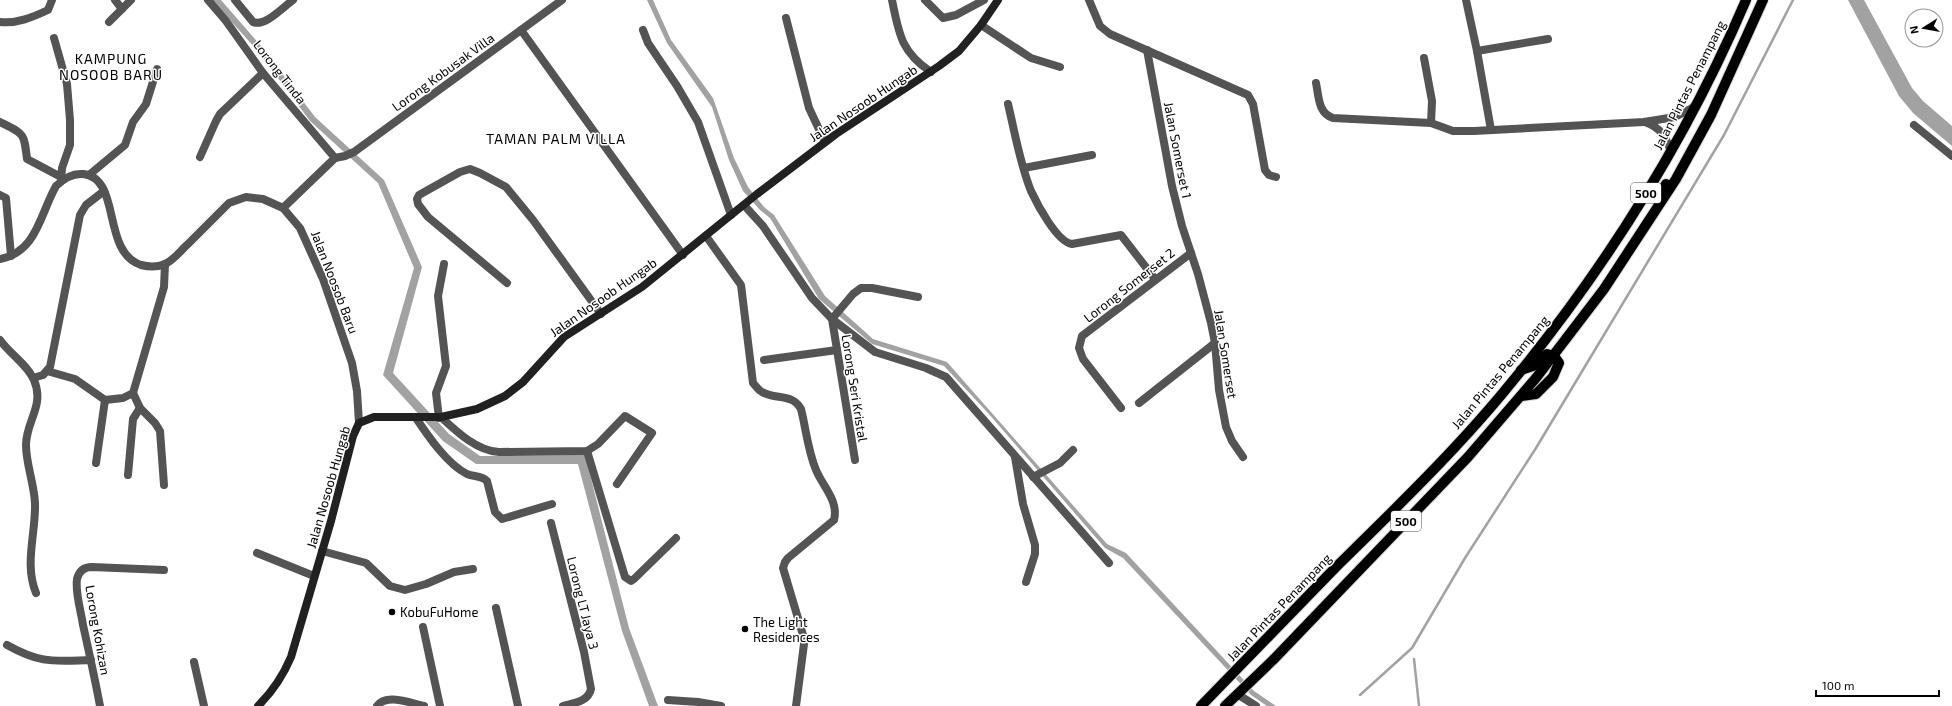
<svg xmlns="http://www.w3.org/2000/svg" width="1952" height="706" viewBox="0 0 1952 706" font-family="'Exo 2',sans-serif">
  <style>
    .water { fill: #a2a2a2 }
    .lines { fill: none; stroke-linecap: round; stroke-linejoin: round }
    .stream { stroke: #a2a2a2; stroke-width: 2.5 }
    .primary-casing { stroke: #dbdbdb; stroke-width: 12 }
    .minor { stroke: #545454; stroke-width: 8 }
    .secondary { stroke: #212121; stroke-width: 8 }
    .primary { stroke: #000; stroke-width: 10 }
    .poi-dot { fill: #000; stroke: #fff; stroke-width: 1.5 }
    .labels { text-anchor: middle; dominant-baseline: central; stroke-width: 3; stroke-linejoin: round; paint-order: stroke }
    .shield { fill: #fff; stroke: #4c4c4c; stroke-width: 1 }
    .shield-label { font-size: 12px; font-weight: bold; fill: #000 }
    .street-label { font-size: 13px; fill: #000; stroke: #fff }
    .poi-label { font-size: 13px; fill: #000; stroke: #fff; text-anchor: start }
    .neighbourhood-label { font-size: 14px; letter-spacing: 1px; fill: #000; stroke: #fff }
  </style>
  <rect width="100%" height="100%" fill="#fff"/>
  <g class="water">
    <path d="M212,0H221L261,46L315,117L384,180L422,267L393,373L449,434L480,456L585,455L629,628L658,706H649L622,631L578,464H476L443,441L383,375L414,268L378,183L310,121L257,50Z"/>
    <path d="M647,0H653L671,40L713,98L734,158L748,187L764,207L774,215L825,296L873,339L947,362L1107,544L1126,553L1254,691L1276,706H1267L1251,695L1123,558L1105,548L988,413L944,366L872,344L819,299L770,218L760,210L743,191L729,160L712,107L667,43Z"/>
    <path d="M1848,0H1864L1912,88L1923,101L1952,126V146L1913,113L1899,96Z"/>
  </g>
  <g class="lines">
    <g class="stream">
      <path d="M1414,659L1419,706"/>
      <path d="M1360,695L1412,648L1465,558L1536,448L1724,135L1793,0"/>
    </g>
    <defs>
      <g id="primary">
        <path d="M1645,194L1656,195L1662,191L1666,184"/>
        <path d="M1521,370L1533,366L1547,354L1554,356L1559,363L1553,377L1536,394L1521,396"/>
        <path d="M1201,706C1246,660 1291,613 1336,567C1392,512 1452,454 1502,394C1601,275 1685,143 1746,0"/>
        <path d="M1225,706L1273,660L1468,457L1536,378L1604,289L1676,179L1711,115L1763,0"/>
      </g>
    </defs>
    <use href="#primary" class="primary-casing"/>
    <g class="minor">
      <path d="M115,0L122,9"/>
      <path d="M208,0L226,21L263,73L335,158"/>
      <path d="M235,0L253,22C265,27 283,7 293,0"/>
      <path d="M892,0C899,34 901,52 931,72"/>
      <path d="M925,0L943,18L956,15L984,0"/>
      <path d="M1089,0L1100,26L1110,34L1248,95L1253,104L1265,170L1269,175L1276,177"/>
      <path d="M1466,0L1477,51L1491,130"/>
      <path d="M786,18L809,108L825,142"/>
      <path d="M0,22C17,24 33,17 48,10L52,0"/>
      <path d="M109,22L131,0"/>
      <path d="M981,25L1031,58L1060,67"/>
      <path d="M521,30L683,255"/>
      <path d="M643,30L648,43L677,86L698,122L731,215"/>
      <path d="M54,38L67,84L70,120V145L62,168L61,181"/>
      <path d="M1147,50L1172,186L1182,226L1198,274L1211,323L1215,343L1219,390L1226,427L1232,441L1243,457"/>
      <path d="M1477,51L1548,39"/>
      <path d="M1424,58L1432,101L1431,123"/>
      <path d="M1316,83C1319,97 1318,113 1333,118L1431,123L1453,131H1474L1644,122L1675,117L1696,106"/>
      <path d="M1008,104C1015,133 1020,164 1031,191C1037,204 1057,242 1072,244L1121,235L1155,279"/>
      <path d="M0,122C24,134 24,132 27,159L61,177"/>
      <path d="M1645,122C1661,128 1665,136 1671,151"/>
      <path d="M1914,125L1952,156"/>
      <path d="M200,157L216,121L220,114L263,73"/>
      <path d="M335,158L345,156L354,152L562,0"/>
      <path d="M1024,168L1092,155"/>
      <path d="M89,175L125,145L133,122L146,104L157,69"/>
      <path d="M0,195L6,198L11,256"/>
      <path d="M744,205L763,226L812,298L832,319L875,352L926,368L946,377L1109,563"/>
      <path d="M283,208L335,158"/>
      <path d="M706,236L741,285L753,383C756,386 758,390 762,392C776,400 792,393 801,409C806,429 808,451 816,470C823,487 839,501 834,520L788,558L785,562L783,568L803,635L804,644L796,706"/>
      <path d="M0,259C37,252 40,214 56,186C64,178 72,173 83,174C122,178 101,252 141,265C149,267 158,267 165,264C174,260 181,250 188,244C202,230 215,217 229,203L246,197L263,199L283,208L300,228L323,279L352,363L357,391L359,423"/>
      <path d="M507,283L428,217L418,204L417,199L419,195L460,172L470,169L480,173L506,187L533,220L601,314"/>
      <path d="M0,340C10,354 27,364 34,380C45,406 26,421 26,445C26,464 34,483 35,503C36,533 24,564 36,593"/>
      <path d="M764,360L837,350"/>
      <path d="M47,371L75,379L105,400L123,398L133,393L164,287L165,264"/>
      <path d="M33,378L43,375L50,367L80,215L86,205L104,191"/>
      <path d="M133,393L140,408L155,423L160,431L164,485"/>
      <path d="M1139,403L1215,343"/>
      <path d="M1121,408L1083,359L1079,348L1082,336L1191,253"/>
      <path d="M441,417C457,432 477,451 499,452L587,451L598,444L625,416L652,433L617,484"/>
      <path d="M416,418C428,436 447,464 467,474C474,477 481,475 487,481L495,512L502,519L552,504"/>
      <path d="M439,418L436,393L446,366L438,296L444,264"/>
      <path d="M587,451L625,577L631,581L634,579L676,538"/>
      <path d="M1015,457L1023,504L1035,545V554L1026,582"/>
      <path d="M855,460L832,319L853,294L861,288H872L918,297"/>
      <path d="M96,463L105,400"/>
      <path d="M128,475L133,419L140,408"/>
      <path d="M1033,477L1060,463L1073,450"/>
      <path d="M551,523L584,652L591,689C588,702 574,703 563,706"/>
      <path d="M322,551L366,563L390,586L405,590L426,584L454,572L473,569"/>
      <path d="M257,553L314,576"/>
      <path d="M496,608L518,706"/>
      <path d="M423,627L440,706"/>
      <path d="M7,645C41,664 53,661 91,660"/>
      <path d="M194,662L204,706"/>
      <path d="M1237,694L1256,706"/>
      <path d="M668,700L698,702L721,706"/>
      <path d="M100,706C95,679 89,652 83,625C81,611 75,593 77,579C79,571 84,567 92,567L164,570"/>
      <path d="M377,706C386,693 410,703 424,706"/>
    </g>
    <path class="secondary" d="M258,706C272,692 283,676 291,657L331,521L353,436L359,423L374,417H441L477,409L505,396L523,382L564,337L642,287L757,194L836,134L939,66L959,51L981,25L998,0"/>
    <use href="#primary" class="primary"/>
  </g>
  <g class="poi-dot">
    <circle cx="392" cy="612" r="4"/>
    <circle cx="745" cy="629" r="4"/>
  </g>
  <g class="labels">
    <g class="shield">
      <rect x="1631" y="183" width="30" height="20" rx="3"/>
      <rect x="1391" y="511" width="30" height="20" rx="3"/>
    </g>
    <g class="shield-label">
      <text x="1646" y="193">500</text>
      <text x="1406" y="521">500</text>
    </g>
    <g class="street-label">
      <text transform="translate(280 72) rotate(52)">Lorong Tinda</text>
      <text transform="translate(443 72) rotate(-36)">Lorong Kobusak Villa</text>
      <text transform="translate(1689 85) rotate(-63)">Jalan Pintas Penampang</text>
      <text transform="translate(863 103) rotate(-34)">Jalan Nosoob Hungab</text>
      <text transform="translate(1178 150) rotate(79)">Jalan Somerset 1</text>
      <text transform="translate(335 282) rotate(69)">Jalan Noosob Baru</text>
      <text transform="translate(1129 285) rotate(-38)">Lorong Somerset 2</text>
      <text transform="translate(603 297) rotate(-35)">Jalan Nosoob Hungab</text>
      <text transform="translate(1226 354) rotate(81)">Jalan Somerset</text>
      <text transform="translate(1500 372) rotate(-50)">Jalan Pintas Penampang</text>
      <text transform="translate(855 388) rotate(81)">Lorong Seri Kristal</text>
      <text transform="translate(328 487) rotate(-74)">Jalan Nosoob Hungab</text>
      <text transform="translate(583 603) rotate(76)">Lorong LT Jaya 3</text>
      <text transform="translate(1279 607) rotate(-46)">Jalan Pintas Penampang</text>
      <text transform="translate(98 630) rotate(80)">Lorong Kohizan</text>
    </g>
    <g class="poi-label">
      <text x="400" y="612">KobuFuHome</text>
      <text x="753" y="622">The Light<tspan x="753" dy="15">Residences</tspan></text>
    </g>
    <g class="neighbourhood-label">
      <text x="111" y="58">KAMPUNG<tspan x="111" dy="16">NOSOOB BARU</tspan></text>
      <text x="556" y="138">TAMAN PALM VILLA</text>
    </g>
  </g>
  <g transform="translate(1924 28) rotate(259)"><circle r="19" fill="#ffffff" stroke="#999999"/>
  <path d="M0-3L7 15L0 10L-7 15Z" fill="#000000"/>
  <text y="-6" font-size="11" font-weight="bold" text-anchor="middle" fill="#000000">N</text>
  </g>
  <path d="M1816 690v6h123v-6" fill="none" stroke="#000000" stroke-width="2"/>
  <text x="1822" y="690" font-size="12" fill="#000000" stroke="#ffffff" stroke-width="3" paint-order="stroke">100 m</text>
</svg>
